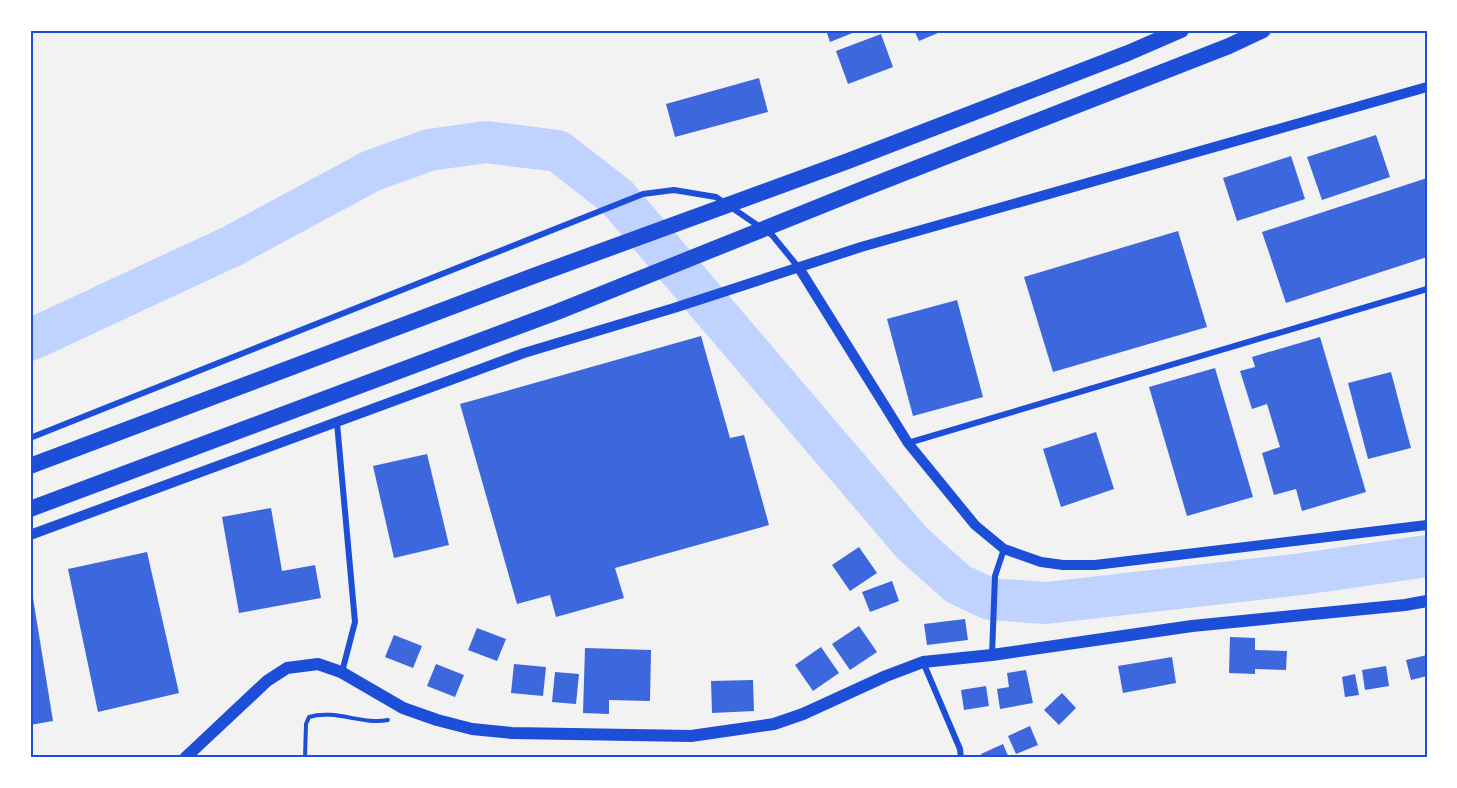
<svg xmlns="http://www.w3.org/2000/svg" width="1457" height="788" viewBox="0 0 1457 788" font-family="Commissioner,sans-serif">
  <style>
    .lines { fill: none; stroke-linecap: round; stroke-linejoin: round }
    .river { stroke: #bfd3fe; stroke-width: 42 }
    .building { fill: #3d67dc }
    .path { stroke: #1d4ed8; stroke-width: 4 }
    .minor { stroke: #1d4ed8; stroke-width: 6 }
    .tertiary { stroke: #1d4ed8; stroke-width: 10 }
    .secondary { stroke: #1d4ed8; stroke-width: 12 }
    .trunk { stroke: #1d4ed8; stroke-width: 16 }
    .neatline { fill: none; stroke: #1d4ed8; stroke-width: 2 }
  </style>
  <rect width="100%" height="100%" fill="#f2f2f2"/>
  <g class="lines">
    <path class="river" d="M30,340L232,246L371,171L429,150L486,142L558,151L617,197L913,544L958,584L990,599L1046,603L1302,574L1427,556"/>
  </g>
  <g class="building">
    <path d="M826,30H860L830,42Z"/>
    <path d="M914,30H945L919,41Z"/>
    <path d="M881,34L893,67L848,84L836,51Z"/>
    <path d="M759,78L768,112L675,137L666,104Z"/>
    <path d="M1376,135L1390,177L1322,200L1307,157Z"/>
    <path d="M1291,156L1305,199L1237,221L1223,178Z"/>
    <path d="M1427,178V257L1286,303L1262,232Z"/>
    <path d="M1178,231L1207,327L1053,372L1024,277Z"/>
    <path d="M957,300L983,397L913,416L887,319Z"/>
    <path d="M701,336L730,438L744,435L769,525L615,568L624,598L556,617L550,595L517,604L460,404Z"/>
    <path d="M1320,337L1366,492L1302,511L1296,489L1274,495L1262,453L1280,447L1267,404L1252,409L1240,371L1255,367L1252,357Z"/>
    <path d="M1215,368L1253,497L1187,516L1149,387Z"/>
    <path d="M1391,372L1411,448L1368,459L1348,383Z"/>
    <path d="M1096,432L1114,489L1061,507L1043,449Z"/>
    <path d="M427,454L449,545L394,558L373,466Z"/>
    <path d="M271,508L282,571L315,565L321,598L239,613L222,517Z"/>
    <path d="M859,547L877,573L850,591L832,565Z"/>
    <path d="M147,552L179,693L98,712L68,569Z"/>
    <path d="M892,581L899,601L870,612L862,592Z"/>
    <path d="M32,592L53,721L30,725V593Z"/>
    <path d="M965,619L968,640L927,645L924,624Z"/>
    <path d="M859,626L877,652L850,670L832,644Z"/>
    <path d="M477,628L506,639L497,661L468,650Z"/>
    <path d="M394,635L422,646L413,668L385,657Z"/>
    <path d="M1230,637L1255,638V650L1287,651L1286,670L1255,669V674L1229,673Z"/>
    <path d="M821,647L839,673L813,691L795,665Z"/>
    <path d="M585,648L651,650L650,701L609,700V714L583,713Z"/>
    <path d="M1427,655V676L1411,680L1406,660Z"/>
    <path d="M1172,657L1176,683L1123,693L1118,666Z"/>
    <path d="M436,664L464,675L455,697L427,686Z"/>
    <path d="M514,664L546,667L543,696L511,693Z"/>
    <path d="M1386,666L1389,686L1365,690L1362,670Z"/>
    <path d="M1026,670L1033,703L1000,709L997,689L1009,687L1007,673Z"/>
    <path d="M555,672L579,674L576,704L552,702Z"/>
    <path d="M1355,674L1359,695L1345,697L1342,677Z"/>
    <path d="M753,680L754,711L712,713L711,681Z"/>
    <path d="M986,686L989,706L964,710L961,690Z"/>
    <path d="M1062,693L1076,708L1059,725L1044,710Z"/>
    <path d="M1030,726L1038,745L1016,754L1008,736Z"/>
    <path d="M1003,744L1009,758H982L981,754Z"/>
  </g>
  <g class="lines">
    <path class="path" d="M305,758L306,724L309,717C335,709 362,725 388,720"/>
    <g class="minor">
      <path d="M337,423L355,622L342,672"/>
      <path d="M30,438L643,194L674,190L716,197L772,235L799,268"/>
      <path d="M908,443L1427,289"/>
      <path d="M992,655L995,576L1004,549"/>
      <path d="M923,662L960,749L961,758"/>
    </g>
    <g class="tertiary">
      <path d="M799,268L908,443L975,525L1004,549L1041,562L1063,565H1095L1427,525"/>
      <path d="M30,535L524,353L674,308L861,247L1427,87"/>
    </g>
    <path class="secondary" d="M185,758L267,681L287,668L318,664L341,672L403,708L437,720L472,729L512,733L691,736L774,724L803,714L886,676L923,662L992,655L1192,626L1405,605L1427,601"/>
    <g class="trunk">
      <path d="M30,466L536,275L848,161L1128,53L1181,30"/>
      <path d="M30,509L557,312L863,189L1229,46L1263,30"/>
    </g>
  </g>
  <rect width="1457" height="788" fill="none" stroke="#ffffff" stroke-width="63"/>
  <rect x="32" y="32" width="1394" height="724" class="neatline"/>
</svg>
